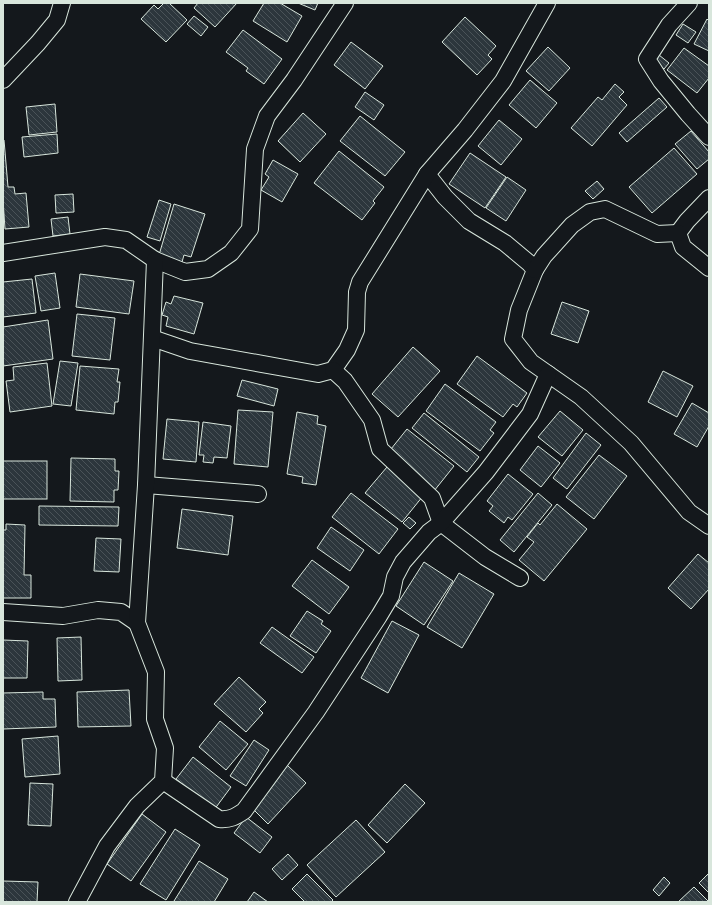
<svg xmlns="http://www.w3.org/2000/svg" width="712" height="905" viewBox="0 0 712 905" font-family="Ubuntu,sans-serif">
  <style>
    .building { fill: url(#building-back-hatch); stroke: #d8e6dc }
    .lines { fill: none; stroke-linecap: round; stroke-linejoin: round }
    .street-casing { stroke: #d8e6dc; stroke-width: 18 }
    .street { stroke: #14181c; stroke-width: 16 }
  </style>
  <defs>
    <pattern id="building-back-hatch" width="6" height="6" patternUnits="userSpaceOnUse"><rect width="6" height="6" fill="#2c363c"/><path d="M-1 5l2 2M0 0l6 6M5-1l2 2" fill="none" stroke="#4a5358"/></pattern>
  </defs>
  <rect width="100%" height="100%" fill="#14181c"/>
  <g class="building">
    <path d="M164,3H169L187,20L166,42L141,19L154,5L158,9Z"/>
    <path d="M198,3H237L215,27L194,8Z"/>
    <path d="M264,3H280L302,16L287,42L253,21Z"/>
    <path d="M298,3H318L315,10Z"/>
    <path d="M194,16L208,27L201,36L187,24Z"/>
    <path d="M465,17L496,46L488,55L492,59L477,75L442,42Z"/>
    <path d="M707,19L709,21V51L694,44Z"/>
    <path d="M683,24L696,32L688,43L676,35Z"/>
    <path d="M243,30L282,59L264,84L246,71L248,68L226,52Z"/>
    <path d="M351,42L383,66L365,89L334,65Z"/>
    <path d="M548,47L570,68L549,91L526,71Z"/>
    <path d="M684,48L709,66V78L697,93L667,70Z"/>
    <path d="M659,55L669,63L664,69L654,61Z"/>
    <path d="M530,80L557,103L536,128L509,105Z"/>
    <path d="M615,84L624,92L619,97L627,105L592,146L571,128L598,97L602,100Z"/>
    <path d="M365,92L384,105L374,120L355,107Z"/>
    <path d="M659,98L667,107L627,142L619,133Z"/>
    <path d="M55,104L57,132L29,135L26,107Z"/>
    <path d="M303,113L326,134L300,162L278,141Z"/>
    <path d="M360,116L405,152L385,176L340,141Z"/>
    <path d="M499,120L522,139L501,165L478,146Z"/>
    <path d="M691,131L709,152V159L697,169L675,144Z"/>
    <path d="M57,134L58,153L24,157L22,137Z"/>
    <path d="M3,140H4L8,187H14L15,194L26,193L29,227L5,229L3,200Z"/>
    <path d="M674,148L697,174L652,213L629,187Z"/>
    <path d="M339,151L384,187L373,201L375,203L362,220L314,183Z"/>
    <path d="M470,153L506,177L485,208L449,184Z"/>
    <path d="M273,160L298,174L282,202L261,190L269,177L265,174Z"/>
    <path d="M507,177L526,190L506,221L486,208Z"/>
    <path d="M597,181L604,189L593,199L585,191Z"/>
    <path d="M73,194L74,212L56,213L55,195Z"/>
    <path d="M159,200L171,204L160,241L147,237Z"/>
    <path d="M174,204L205,214L191,257L184,255L182,262L159,255Z"/>
    <path d="M68,217L70,234L53,236L51,219Z"/>
    <path d="M55,273L60,308L41,311L35,276Z"/>
    <path d="M80,274L134,281L129,314L76,307Z"/>
    <path d="M32,279L36,313L3,317V282Z"/>
    <path d="M174,296L203,303L194,334L166,326L168,317L162,315L166,302L171,304Z"/>
    <path d="M562,302L589,311L578,343L551,334Z"/>
    <path d="M77,314L115,318L110,360L72,356Z"/>
    <path d="M48,320L53,359L3,366V327Z"/>
    <path d="M413,347L440,371L398,417L372,394Z"/>
    <path d="M477,356L527,393L517,407L513,404L503,417L457,384Z"/>
    <path d="M60,361L78,363L71,406L53,404Z"/>
    <path d="M47,363L52,406L10,412L6,381L14,380L13,367Z"/>
    <path d="M80,366L119,369L117,382H120L118,402H115L114,414L76,410Z"/>
    <path d="M663,371L693,386L677,417L648,402Z"/>
    <path d="M242,380L278,389L274,406L237,396Z"/>
    <path d="M445,384L496,422L490,430L494,433L480,451L426,411Z"/>
    <path d="M692,403L709,413V426L697,447L674,434Z"/>
    <path d="M238,410L273,412L268,467L234,464Z"/>
    <path d="M560,411L583,430L562,456L538,437Z"/>
    <path d="M297,412L318,416L317,424L326,426L316,485L302,483L303,477L287,474Z"/>
    <path d="M424,413L479,457L467,472L412,428Z"/>
    <path d="M167,419L199,422L196,462L163,459Z"/>
    <path d="M203,422L231,426L227,458L214,457L213,463L203,462L204,455H199Z"/>
    <path d="M407,429L454,466L434,491L387,454Z"/>
    <path d="M586,433L601,445L567,489L553,478Z"/>
    <path d="M538,446L560,463L541,487L520,470Z"/>
    <path d="M599,455L627,476L594,519L566,497Z"/>
    <path d="M71,458L115,459V471H119L118,490H114V502L70,501Z"/>
    <rect x="3" y="461" width="44" height="38"/>
    <path d="M387,467L423,496L402,522L365,493Z"/>
    <path d="M508,474L533,494L512,520L508,517L504,523L489,511L493,506L487,501Z"/>
    <path d="M351,493L398,529L379,554L332,517Z"/>
    <path d="M538,493L552,505L514,552L500,540Z"/>
    <path d="M557,504L587,529L544,581L519,560L534,542L527,537L538,523L540,525Z"/>
    <path d="M39,506L119,507L118,526L39,525Z"/>
    <path d="M182,509L233,516L228,555L177,548Z"/>
    <path d="M409,517L416,523L410,529L403,523Z"/>
    <path d="M6,524L25,525L24,575H31V598H3V530H6Z"/>
    <path d="M331,527L364,550L350,571L317,548Z"/>
    <path d="M96,538L121,539L119,572L94,571Z"/>
    <path d="M698,554L709,563V589L691,609L668,588Z"/>
    <path d="M312,560L349,587L329,614L292,586Z"/>
    <path d="M424,562L453,581L424,625L396,606Z"/>
    <path d="M459,573L494,594L462,648L427,627Z"/>
    <path d="M307,611L323,621L321,624L331,631L316,653L290,636Z"/>
    <path d="M392,621L419,635L388,693L361,678Z"/>
    <path d="M272,627L314,657L302,673L260,643Z"/>
    <path d="M81,637L82,680L58,681L57,638Z"/>
    <path d="M3,640L28,641L27,678H3Z"/>
    <path d="M239,677L266,702L259,709L263,713L246,732L214,704Z"/>
    <path d="M129,690L131,726L78,727L77,692Z"/>
    <path d="M43,692V699H55L56,727L3,729V693Z"/>
    <path d="M220,721L248,744L226,770L199,747Z"/>
    <path d="M58,736L60,774L25,777L22,739Z"/>
    <path d="M254,740L269,750L246,786L230,776Z"/>
    <path d="M193,757L231,787L214,810L176,779Z"/>
    <path d="M287,765L306,783L268,824L249,805Z"/>
    <path d="M30,783L53,784L51,826L28,825Z"/>
    <path d="M405,784L425,803L387,843L368,825Z"/>
    <path d="M142,814L166,832L131,881L107,864Z"/>
    <path d="M246,817L272,837L260,853L234,833Z"/>
    <path d="M356,820L385,852L336,897L307,865Z"/>
    <path d="M175,829L200,845L166,900L140,884Z"/>
    <path d="M288,854L298,865L282,880L272,869Z"/>
    <path d="M199,861L228,879L214,902H176L174,901Z"/>
    <path d="M709,873V893L699,883Z"/>
    <path d="M307,874L333,900L331,902H305L292,889Z"/>
    <path d="M664,877L670,883L659,896L653,890Z"/>
    <path d="M3,881L38,882L37,902H3Z"/>
    <path d="M694,887L709,902H678Z"/>
    <path d="M254,892L268,902H247Z"/>
  </g>
  <g class="lines">
    <defs>
      <g id="street">
        <path d="M689,3L669,25L647,59L661,81L688,114L709,137"/>
        <path d="M3,80L38,43L57,20L62,3"/>
        <path d="M427,174L445,197L469,221L505,243L529,263L535,270L519,310L513,339L531,362L581,397L631,443L689,512L709,526"/>
        <path d="M709,198L687,221L678,233L683,247L709,268"/>
        <path d="M3,253L105,237L126,240L155,260L185,272L208,269L231,253L250,229L255,149L267,116L294,80L345,3"/>
        <path d="M535,270L544,256L572,225L590,212L605,209L657,234L678,233"/>
        <path d="M152,338L190,351L318,374L333,370L347,350L356,330L357,292L360,282L427,174L465,130L503,81L547,3"/>
        <path d="M333,370L345,381L372,420L380,449L432,498L441,523L485,557L520,578"/>
        <path d="M146,485L258,494"/>
        <path d="M3,612L63,616L98,610L121,612L137,623"/>
        <path d="M163,781L219,819C230,820 235,817 244,811L316,712L379,616L391,596L395,577L403,562L429,532L441,523L486,472L530,414L548,374"/>
        <path d="M77,902L107,846L137,806L163,781L165,748L155,719L156,672L137,623L146,485L155,260"/>
      </g>
    </defs>
    <use href="#street" class="street-casing"/>
    <use href="#street" class="street"/>
  </g>
  <rect width="712" height="905" fill="none" stroke="#d8e6dc" stroke-width="8"/>
</svg>
